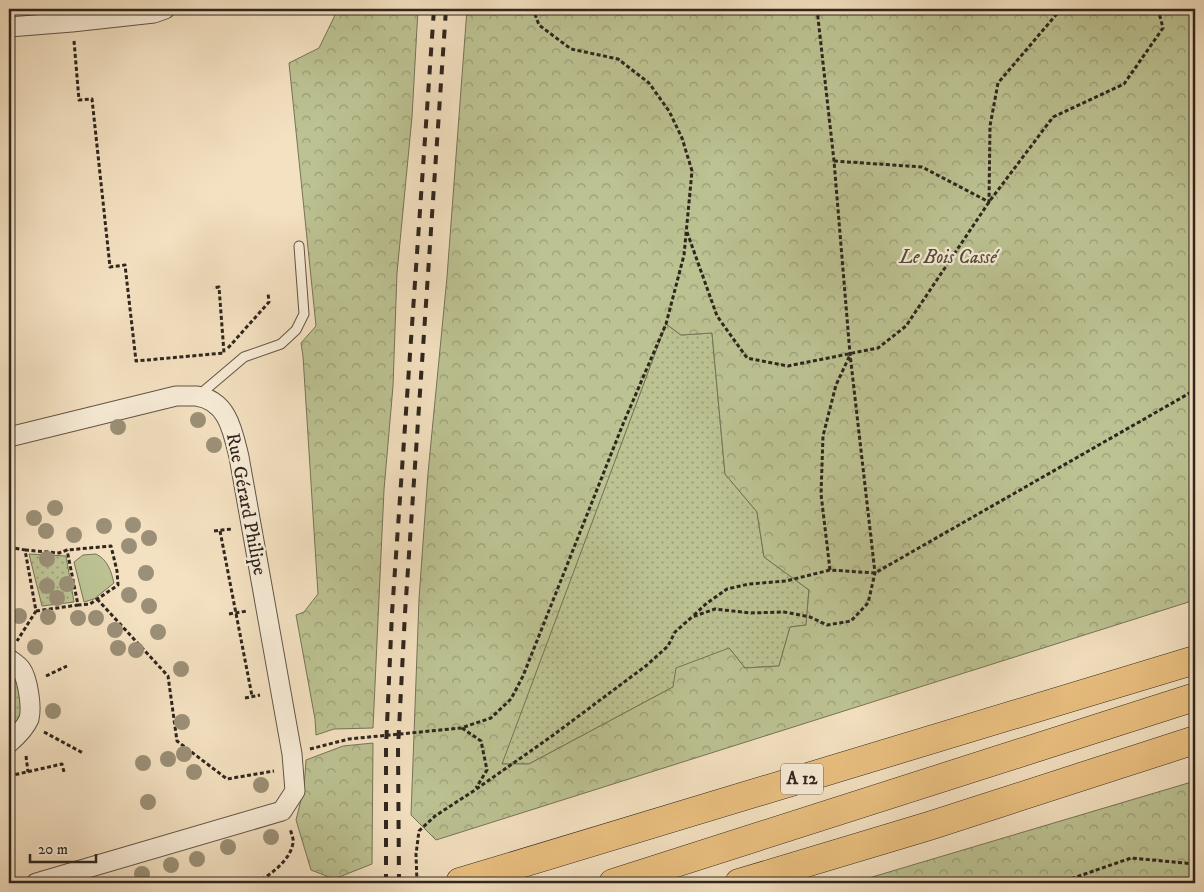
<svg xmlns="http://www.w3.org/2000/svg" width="1204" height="892" viewBox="0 0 1204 892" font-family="'IM FELL DW Pica',serif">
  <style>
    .grass { fill: url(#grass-dots); stroke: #767458 }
    .forest { fill: url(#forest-crowns); stroke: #767458; fill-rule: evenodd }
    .park { fill: #bcc292; stroke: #767458 }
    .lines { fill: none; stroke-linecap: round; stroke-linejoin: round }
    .service-casing { stroke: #605547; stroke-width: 11 }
    .minor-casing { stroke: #605547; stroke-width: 21 }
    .motorway-casing { stroke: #2f261e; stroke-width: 29 }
    .path { stroke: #2f261e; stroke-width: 3; stroke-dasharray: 4 2.5; stroke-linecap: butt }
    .service { stroke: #f8ecd7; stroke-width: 9 }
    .minor { stroke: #f8ecd7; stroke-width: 19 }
    .motorway { stroke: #eac080; stroke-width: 28 }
    .rail { stroke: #2f261e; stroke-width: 4; stroke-dasharray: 9 9; stroke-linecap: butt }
    .tree { fill: #9b9077 }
    .labels { text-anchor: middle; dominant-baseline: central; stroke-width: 4.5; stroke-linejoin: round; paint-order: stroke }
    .shield { fill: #f8ecd7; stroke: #6b6156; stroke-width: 1 }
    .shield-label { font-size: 18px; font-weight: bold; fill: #2f261e }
    .park-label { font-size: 19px; font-style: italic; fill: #524d3b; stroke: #f8ecd7 }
    .street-label { font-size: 19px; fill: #2f261e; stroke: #f8ecd7 }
  </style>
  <defs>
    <pattern id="grass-dots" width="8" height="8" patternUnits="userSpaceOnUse" patternTransform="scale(1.25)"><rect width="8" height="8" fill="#bcc292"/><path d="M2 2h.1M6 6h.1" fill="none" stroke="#999d77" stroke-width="1.8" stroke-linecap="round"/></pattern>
    <pattern id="forest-crowns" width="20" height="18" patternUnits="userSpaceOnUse" patternTransform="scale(1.25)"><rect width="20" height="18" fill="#bcc292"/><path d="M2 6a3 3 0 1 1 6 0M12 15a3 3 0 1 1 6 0" fill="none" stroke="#999d77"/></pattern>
  </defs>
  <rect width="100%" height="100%" fill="#f4e1c1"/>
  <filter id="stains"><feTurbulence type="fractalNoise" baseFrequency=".004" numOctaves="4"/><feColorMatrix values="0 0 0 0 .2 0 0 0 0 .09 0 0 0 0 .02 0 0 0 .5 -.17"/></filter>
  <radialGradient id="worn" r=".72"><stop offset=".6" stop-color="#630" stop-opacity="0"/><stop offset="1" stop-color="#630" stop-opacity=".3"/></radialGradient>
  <g class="grass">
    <path d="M666,324L681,335L712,333L725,474L757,512L764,557L809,590L806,625L790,627L779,666L745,668L729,648L673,687L529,764H501Z"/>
    <path d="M29,554L66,556L74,602L42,606Z"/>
    <path d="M9,667L19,676L26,707L9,737Z"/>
  </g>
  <g class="forest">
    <path d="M338,9H418L412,117L397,273L393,386L384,490L373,728L334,729L316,735L315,719L296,615L304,612L318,594L303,356L301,343L316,326L289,63L319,48Z"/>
    <path d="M467,9H1195V600L436,840L411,815L419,599L428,473L447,277ZM666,324L681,335L712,333L725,474L757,512L764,557L809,590L806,625L790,627L779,666L745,668L729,648L676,668L673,687L529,764H502Z"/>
    <path d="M373,743L372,864L334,879L311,870L296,820L304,788L306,760L343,746Z"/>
    <path d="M1195,781V883H852Z"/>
  </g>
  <path class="park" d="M96,554C108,560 111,571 114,583L94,599L84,602L74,562L83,555Z"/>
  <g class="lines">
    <defs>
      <path id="service" d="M198,396L244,357L281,344L296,330L304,314L299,246"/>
      <g id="minor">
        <path d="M9,27L72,22L154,13L165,9"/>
        <path d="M9,437L176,396C183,396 190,396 196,396C228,400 233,432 239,457L292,754L295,791L282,811L36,883"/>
        <path d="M9,659C13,662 18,665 21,669C28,679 32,707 29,719C25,728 16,737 9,743"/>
      </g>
      <g id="motorway">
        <path d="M460,882L1195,660"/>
        <path d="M613,883L1195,697"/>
        <path d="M739,883L929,826L1195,740"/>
      </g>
    </defs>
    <use href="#service" class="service-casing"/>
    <use href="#minor" class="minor-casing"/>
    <use href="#motorway" class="motorway-casing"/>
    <g class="path">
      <path d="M74,41L79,100L92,99L110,267L125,265L136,361L224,353L219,287L213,288"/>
      <path d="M834,161L922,167L989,202L990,126L998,83L1061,9"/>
      <path d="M687,232L717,316L747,358L788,366L878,348L906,326L989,202L1053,117L1124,84L1163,28L1158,9"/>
      <path d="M228,348L269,302L268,293"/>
      <path d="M214,531L232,529"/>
      <path d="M220,531L252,696"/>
      <path d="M9,547L25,550L36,611L17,641"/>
      <path d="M25,550L59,553L67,550L111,546L117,571L118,585L90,604L78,605L67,550"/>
      <path d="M830,570L821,494L823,436L836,385L850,355"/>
      <path d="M97,599L168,676L177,741L227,779L274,771"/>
      <path d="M36,611L78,605"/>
      <path d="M229,614L247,611"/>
      <path d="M694,615L707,603L727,589L749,584L786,581L830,570L875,573L1195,390"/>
      <path d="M46,676L67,666"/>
      <path d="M245,698L260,695"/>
      <path d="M462,728L481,741L487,770L476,788"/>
      <path d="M44,732L83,753"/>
      <path d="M310,749L349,739L461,728L491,718L511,699L523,676L623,424L666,324L684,255L692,171L682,138L669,111L649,83L618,59L571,49L539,25L533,9"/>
      <path d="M26,756L28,772"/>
      <path d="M9,776L62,764L64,772"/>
      <path d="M256,883C270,875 290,861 293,843C294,839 291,833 290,828"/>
      <path d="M417,883L416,854L419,831L435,816L475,790L552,736L647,665L668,646L675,632L692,617L715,609L750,613L784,612L810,617L827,625L851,621L868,603L875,573L850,354L834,161L817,9"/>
      <path d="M1059,883L1131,858L1195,864"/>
    </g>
    <use href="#service" class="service"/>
    <use href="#minor" class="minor"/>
    <use href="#motorway" class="motorway"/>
    <g class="rail">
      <path d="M386,883V747L392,613L434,9"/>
      <path d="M399,883L398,748L405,613L446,9"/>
    </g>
  </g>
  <g class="tree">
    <circle cx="198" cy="420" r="8"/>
    <circle cx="118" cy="427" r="8"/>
    <circle cx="214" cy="445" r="8"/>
    <circle cx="55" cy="508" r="8"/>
    <circle cx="34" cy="518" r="8"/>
    <circle cx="133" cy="525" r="8"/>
    <circle cx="104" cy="526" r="8"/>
    <circle cx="46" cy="531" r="8"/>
    <circle cx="74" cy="535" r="8"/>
    <circle cx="149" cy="538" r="8"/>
    <circle cx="129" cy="546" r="8"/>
    <circle cx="47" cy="559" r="8"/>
    <circle cx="146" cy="573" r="8"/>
    <circle cx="67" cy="584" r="8"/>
    <circle cx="47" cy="586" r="8"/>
    <circle cx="129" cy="595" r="8"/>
    <circle cx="57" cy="598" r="8"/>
    <circle cx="149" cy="606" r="8"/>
    <circle cx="19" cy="616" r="8"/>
    <circle cx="48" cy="617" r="8"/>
    <circle cx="78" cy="618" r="8"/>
    <circle cx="96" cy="618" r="8"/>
    <circle cx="115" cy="630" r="8"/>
    <circle cx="158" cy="632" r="8"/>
    <circle cx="35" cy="647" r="8"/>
    <circle cx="118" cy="648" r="8"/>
    <circle cx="136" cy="650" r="8"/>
    <circle cx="181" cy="669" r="8"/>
    <circle cx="53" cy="711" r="8"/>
    <circle cx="182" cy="722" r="8"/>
    <circle cx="184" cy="754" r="8"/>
    <circle cx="168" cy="759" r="8"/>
    <circle cx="143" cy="763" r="8"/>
    <circle cx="194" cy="772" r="8"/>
    <circle cx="261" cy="785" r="8"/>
    <circle cx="148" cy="802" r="8"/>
    <circle cx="271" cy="837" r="8"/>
    <circle cx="228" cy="847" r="8"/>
    <circle cx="197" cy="859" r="8"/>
    <circle cx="171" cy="865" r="8"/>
    <circle cx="142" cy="874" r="8"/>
  </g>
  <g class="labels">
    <rect class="shield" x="781" y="763.5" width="42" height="31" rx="4"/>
    <g class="shield-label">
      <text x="802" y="779">A 12</text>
    </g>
    <g class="park-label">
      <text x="948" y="257">Le Bois Cassé</text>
    </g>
    <g class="street-label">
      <text transform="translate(246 504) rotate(79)">Rue Gérard Philipe</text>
    </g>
  </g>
  <rect width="1204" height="892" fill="none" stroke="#f4e1c1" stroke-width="30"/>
  <rect x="10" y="10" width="1184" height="872" fill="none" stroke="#2f261e" stroke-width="2.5"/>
  <rect x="15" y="15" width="1174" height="862" fill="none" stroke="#2f261e"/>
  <path d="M30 854v8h66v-8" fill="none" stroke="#2f261e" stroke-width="2.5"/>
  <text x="38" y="854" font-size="15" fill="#2f261e" stroke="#f8ecd7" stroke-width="4" paint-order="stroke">20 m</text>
  <rect width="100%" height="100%" filter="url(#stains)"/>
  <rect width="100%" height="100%" fill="url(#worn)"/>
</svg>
